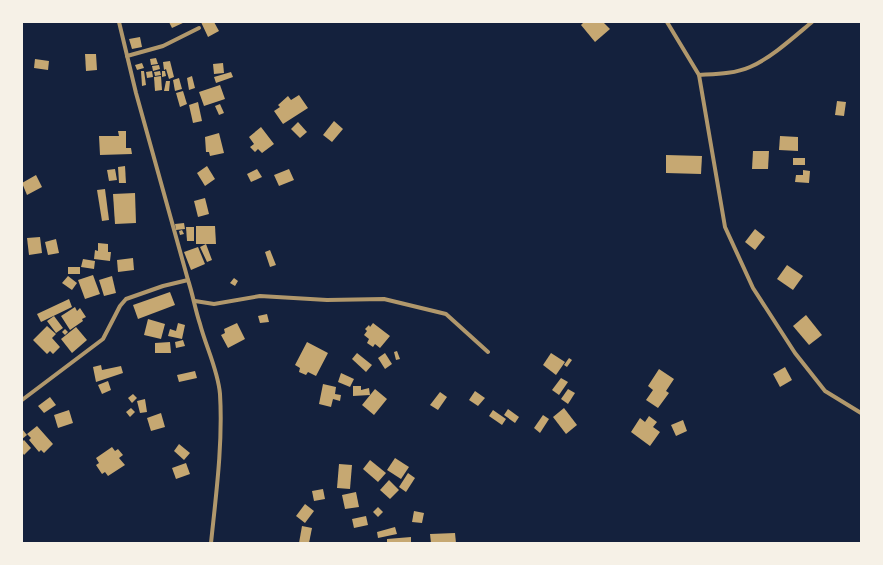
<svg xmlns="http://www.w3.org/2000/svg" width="883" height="565" viewBox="0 0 883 565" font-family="'Space Grotesk',sans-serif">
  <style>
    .building { fill: #c6a872 }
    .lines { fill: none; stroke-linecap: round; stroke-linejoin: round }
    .minor { stroke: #b1986c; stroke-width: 4 }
  </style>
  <rect width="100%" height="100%" fill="#14213d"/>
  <g class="building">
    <path d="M169,22H185L172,28Z"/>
    <path d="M201,22H214L219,31L208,37Z"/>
    <path d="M584,22H603L610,29L595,42L581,25Z"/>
    <path d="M140,37L142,47L132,49L129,39Z"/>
    <path d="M85,54H96L97,70L86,71Z"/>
    <path d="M156,58L158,64L151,65L150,59Z"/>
    <path d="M35,59L49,61L48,70L34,68Z"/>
    <path d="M170,61L174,77L169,79L166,69L164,70L163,62Z"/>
    <path d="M142,63L144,68L137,70L135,65Z"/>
    <path d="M223,63L224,73L214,74L213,64Z"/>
    <path d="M159,65L160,69L153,71L152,66Z"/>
    <path d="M141,71H144L146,85L142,86Z"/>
    <path d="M152,71L153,77L147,78L146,72Z"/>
    <path d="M160,71L161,75L155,76L154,72Z"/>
    <path d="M162,71H165L166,76L162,77Z"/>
    <path d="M231,72L233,77L216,83L214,77Z"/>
    <path d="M161,76L162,90L155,91L154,77Z"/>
    <path d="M192,76L195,88L189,90L187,78Z"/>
    <path d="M179,78L182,89L175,91L173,80Z"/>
    <path d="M166,81H170L169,91H164Z"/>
    <path d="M220,85L225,99L204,106L199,92Z"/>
    <path d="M183,91L187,104L180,107L176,93Z"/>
    <path d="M299,95L308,108L283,124L274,111L280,107L278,105L288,96L291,100Z"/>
    <path d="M837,101L846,102L844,116L835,115Z"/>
    <path d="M198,102L202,121L193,123L189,105Z"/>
    <path d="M220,104L224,113L219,115L215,106Z"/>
    <path d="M334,121L343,129L332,142L323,135Z"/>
    <path d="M298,122L307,132L300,138L291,129Z"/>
    <path d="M261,127L274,144L262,153L258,149L255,152L250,147L254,144L249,137Z"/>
    <path d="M118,131H126V148H131L132,154L100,155L99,136H119Z"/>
    <path d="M219,133L224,153L210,156L209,152H206L205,137Z"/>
    <path d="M780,136L798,137V151L779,150Z"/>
    <path d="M753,151H769L768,169H752Z"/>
    <path d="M666,155L702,156L701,174L666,173Z"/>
    <rect x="793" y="158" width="12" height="7"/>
    <path d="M125,166L126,183H119L118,167Z"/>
    <path d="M207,166L215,179L205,186L197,173Z"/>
    <path d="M115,169L117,180L109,181L107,170Z"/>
    <path d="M257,169L262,177L251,182L247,174Z"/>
    <path d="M289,169L294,180L279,186L274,175Z"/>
    <path d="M803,170L810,171L809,183L795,182L796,175H803Z"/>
    <path d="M36,175L42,187L27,195L22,183Z"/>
    <path d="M105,189L109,220L102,221L97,190Z"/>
    <path d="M135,193L136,223L115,224L113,194Z"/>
    <path d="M205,198L209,214L198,217L194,201Z"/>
    <path d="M184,223L185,229L176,230L175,224Z"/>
    <path d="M196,226H215L216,244H196Z"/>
    <path d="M186,227H194V241H187Z"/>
    <path d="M755,229L765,237L755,250L745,242Z"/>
    <path d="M182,230L184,234L180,235L179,231Z"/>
    <path d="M40,237L42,253L29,255L27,238Z"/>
    <path d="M56,239L59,253L48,255L45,242Z"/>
    <path d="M98,243L108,244V252H111L110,261L94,259L95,250L98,251Z"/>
    <path d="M206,244L212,260L207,262L200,247Z"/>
    <path d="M198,247L205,264L191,270L184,252Z"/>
    <path d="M270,250L276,265L270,267L265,252Z"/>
    <path d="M133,258L134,270L118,272L117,260Z"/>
    <path d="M83,259L95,261L94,269L81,267Z"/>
    <path d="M787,265L803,276L793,290L777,279Z"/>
    <rect x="68" y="267" width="12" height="7"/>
    <path d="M93,275L100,294L85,299L78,280Z"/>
    <path d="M68,276L77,283L72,290L62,283Z"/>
    <path d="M112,276L116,293L104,296L99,280Z"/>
    <path d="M234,278L238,281L235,286L230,283Z"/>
    <path d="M170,292L175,305L138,319L133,305Z"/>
    <path d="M69,299L72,307L41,322L37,314Z"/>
    <path d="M75,307L77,311L80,308L86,317L82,319L83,321L70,330L61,316Z"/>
    <path d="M267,314L269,322L260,323L258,316Z"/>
    <path d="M806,315L822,335L809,345L793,326Z"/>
    <path d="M54,316L63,328L56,333L47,321Z"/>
    <path d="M148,319L165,324L161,339L144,335Z"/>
    <path d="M178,323L185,325L182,339L168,336L170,329L176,331Z"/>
    <path d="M237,323L245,339L228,348L221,335L225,333L224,329Z"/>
    <path d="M373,323L390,336L380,348L375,344L373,347L367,343L369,339L364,335L367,331L365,329L369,325L370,327Z"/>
    <path d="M47,326L56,334L52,338L60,347L53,354L50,351L47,354L33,340Z"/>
    <path d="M76,327L87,340L72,353L61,339Z"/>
    <path d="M65,329L68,332L65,335L62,332Z"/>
    <path d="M183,340L185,346L176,348L175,342Z"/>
    <path d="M170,342L171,353H155V343Z"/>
    <path d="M307,342L328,353L316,376L308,372L306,375L299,372L300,368L295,365Z"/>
    <path d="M397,351L400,359L396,360L394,352Z"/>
    <path d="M357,353L372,365L366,372L352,359Z"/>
    <path d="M385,353L392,364L385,369L378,358Z"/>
    <path d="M551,353L565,362L556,375L543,365Z"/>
    <path d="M569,358L572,360L567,367L564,365Z"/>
    <path d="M101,365L102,370L121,366L123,373L96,382L93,367Z"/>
    <path d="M785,367L792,380L780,387L773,374Z"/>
    <path d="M659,369L674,379L666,391L669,393L658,408L646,400L653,390L648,386Z"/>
    <path d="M195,371L197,378L179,382L177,375Z"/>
    <path d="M341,373L354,379L350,387L338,382Z"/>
    <path d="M561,378L568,382L559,395L552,390Z"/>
    <path d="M108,381L111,390L102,394L98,385Z"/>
    <path d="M323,384L336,387L335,394L341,395L340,401L333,399L331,407L319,404Z"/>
    <path d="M353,386H361V390L369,388L370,395L353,396Z"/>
    <path d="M375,389L387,399L374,415L362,405Z"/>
    <path d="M568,389L575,393L568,404L561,399Z"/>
    <path d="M475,391L485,398L478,406L469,400Z"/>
    <path d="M440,392L447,397L438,410L430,405Z"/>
    <path d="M133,394L137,398L132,403L128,398Z"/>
    <path d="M50,397L56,405L44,413L38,406Z"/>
    <path d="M145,399L147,412L140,413L137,401Z"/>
    <path d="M131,408L135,412L130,417L126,412Z"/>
    <path d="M564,408L577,425L566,434L553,417Z"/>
    <path d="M508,409L519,417L515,423L504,415Z"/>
    <path d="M69,410L73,423L58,428L54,415Z"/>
    <path d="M493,410L506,419L502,425L489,416Z"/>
    <path d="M161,413L165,427L151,431L147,418Z"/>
    <path d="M543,415L549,419L540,433L534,428Z"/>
    <path d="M649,416L657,422L653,427L660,432L650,446L631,432L640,418L645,422Z"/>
    <path d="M683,420L687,431L676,436L671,425Z"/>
    <path d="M37,426L53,444L44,453L41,450L39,452L29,440L31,438L27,434Z"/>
    <path d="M22,429L27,435L22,439Z"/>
    <path d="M24,440L31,448L24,455L22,452V442Z"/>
    <path d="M179,444L190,453L184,460L174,451Z"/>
    <path d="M112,447L115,451L118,449L123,455L119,458L125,465L108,476L105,472L102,474L96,465L99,463L96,458Z"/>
    <path d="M395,458L409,467L401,479L387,470Z"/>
    <path d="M370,460L386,473L378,482L363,469Z"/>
    <path d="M186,463L190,474L176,479L172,468Z"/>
    <path d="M339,464L352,465L350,489L337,488Z"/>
    <path d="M408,473L415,478L406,492L399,487Z"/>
    <path d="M389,480L399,490L390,499L380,490Z"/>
    <path d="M323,489L325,499L314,501L312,491Z"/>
    <path d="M356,492L359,507L345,509L342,495Z"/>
    <path d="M305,504L314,511L305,523L296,516Z"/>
    <path d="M378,507L383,512L378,517L373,512Z"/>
    <path d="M414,511L424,513L422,523L412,522Z"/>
    <path d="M366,516L368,525L354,528L352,519Z"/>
    <path d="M302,526L312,528L309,543H299Z"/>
    <path d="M395,527L397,534L378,538L377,532Z"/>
    <path d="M455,533L456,543H431L430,534Z"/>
    <path d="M411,537V543H387V539Z"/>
  </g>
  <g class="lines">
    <g class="minor">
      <path d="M119,22L136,93L188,280C193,295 195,309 200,324C206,347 218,370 220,394C223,443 216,495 211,543"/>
      <path d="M667,22L699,75L725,227L753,288L795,353L825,391L861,413"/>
      <path d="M127,56L163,46L199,28"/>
      <path d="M699,75C715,74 734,74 750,67C771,58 794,37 812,22"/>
      <path d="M195,301L214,304L260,296L327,300L384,299L446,314L488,352"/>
      <path d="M22,400L103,339L120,306L126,299L163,286L188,280"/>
    </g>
  </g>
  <rect width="883" height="565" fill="none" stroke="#f6f1e7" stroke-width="46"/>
</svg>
